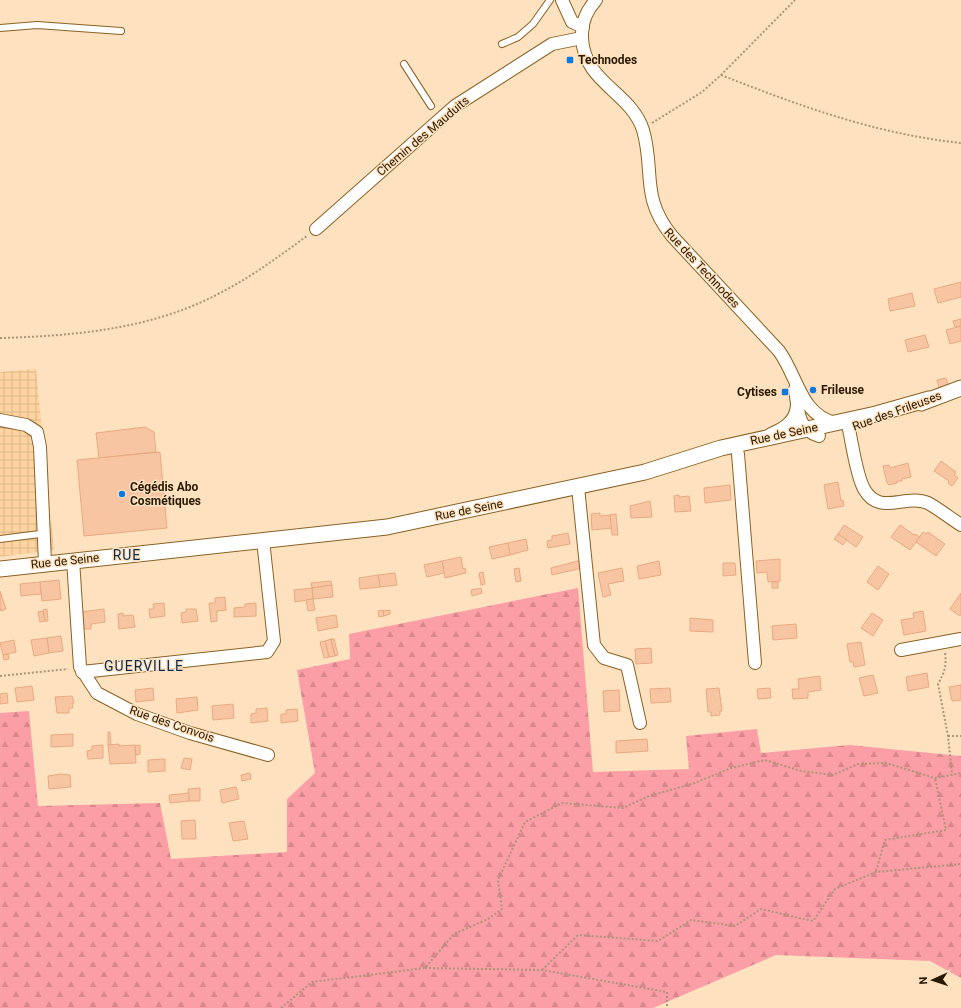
<svg xmlns="http://www.w3.org/2000/svg" width="961" height="1008" viewBox="0 0 961 1008" font-family="Roboto,sans-serif">
  <style>
    .industrial { fill: url(#industrial-grid) }
    .forest { fill: url(#forest-firs) }
    .building { fill: #f8c5a3; stroke: #e8a980 }
    .lines { fill: none; stroke-linecap: round; stroke-linejoin: round }
    .service-casing { stroke: #8a6124; stroke-width: 8 }
    .minor-casing { stroke: #8a6124; stroke-width: 14 }
    .tertiary-casing { stroke: #8a6124; stroke-width: 17 }
    .path { stroke: #ac9576; stroke-width: 2; stroke-dasharray: 2 2; stroke-linecap: butt }
    .service { stroke: #fff; stroke-width: 6 }
    .minor { stroke: #fff; stroke-width: 12 }
    .tertiary { stroke: #fff; stroke-width: 15 }
    .poi-dot { fill: #0c78e0; stroke: #fee2bf; stroke-width: 1.5 }
    .labels { text-anchor: middle; dominant-baseline: central; stroke-width: 3; stroke-linejoin: round; paint-order: stroke }
    .poi-label { font-size: 12px; font-weight: bold; fill: #291801; stroke: #fee2bf; text-anchor: start }
    .street-label { font-size: 12px; fill: #291801; stroke: #fee2bf }
    .quarter-label { font-size: 14px; letter-spacing: 1px; fill: #082b51; stroke: #fee2bf }
  </style>
  <defs>
    <pattern id="industrial-grid" width="8" height="8" patternUnits="userSpaceOnUse"><rect width="8" height="8" fill="#fed5a0"/><path d="M0 4h8M4 0v8" fill="none" stroke="#dab688"/></pattern>
    <pattern id="forest-firs" width="22" height="20" patternUnits="userSpaceOnUse"><rect width="22" height="20" fill="#fc9ea6"/><path d="M5 1l3.5 6h-7zM16 11l3.5 6h-7z" fill="#d8878d"/></pattern>
  </defs>
  <rect width="100%" height="100%" fill="#fee2bf"/>
  <path class="industrial" d="M36,369L54,550L0,557V372Z"/>
  <path class="forest" d="M578,588L593,772L689,769L686,736L757,729L761,753L849,745L961,756V978L930,961L776,955L653,1008H0V713L29,711L38,806L160,803L171,859L287,852V799L315,773L297,670L350,659L349,634Z"/>
  <g class="building">
    <path d="M961,282V297L938,303L934,289Z"/>
    <path d="M912,293L915,306L890,311L888,299Z"/>
    <path d="M961,319V326L955,327L953,321Z"/>
    <path d="M961,326V341L950,344L946,330Z"/>
    <path d="M925,335L929,347L908,352L905,340Z"/>
    <path d="M946,378L948,385L939,388L937,380Z"/>
    <path d="M814,386L817,393L812,394L810,387Z"/>
    <path d="M145,427L154,432L156,452L99,458L96,433Z"/>
    <path d="M160,452L167,528L84,536L77,460Z"/>
    <path d="M941,461L956,472L954,475L958,478L952,486L948,483L949,481L934,471Z"/>
    <path d="M908,463L911,477L902,479V481H897V483L889,485L887,483L883,466L889,465L890,468Z"/>
    <path d="M838,482L841,501L843,500L844,506L828,509L824,485Z"/>
    <path d="M730,485L731,500L705,503L704,488Z"/>
    <path d="M679,495V497L689,496L691,511L675,512L674,496Z"/>
    <path d="M650,501L652,517L631,518L630,506Z"/>
    <path d="M600,513V516L610,515L612,528L592,530L591,514Z"/>
    <path d="M616,514L618,535H612L610,515Z"/>
    <path d="M844,525L863,537L856,547L838,534Z"/>
    <path d="M900,525L914,535L915,534L920,537L910,550L891,537Z"/>
    <path d="M923,532L926,534L928,532L945,544L936,556L916,542Z"/>
    <path d="M568,533L570,544L548,548L547,541L552,540V536Z"/>
    <path d="M838,534L847,540L843,545L834,539Z"/>
    <path d="M526,539L528,550L510,555L508,543Z"/>
    <path d="M508,543L510,555L492,559L489,547Z"/>
    <path d="M461,557L463,569L465,568L466,573L445,578L442,561Z"/>
    <path d="M780,559V581L768,582L767,572L757,573L756,561Z"/>
    <path d="M582,560V568L552,575L551,568Z"/>
    <path d="M442,561L444,573L427,577L424,565Z"/>
    <path d="M659,561L661,575L639,579L637,566Z"/>
    <path d="M723,563H735L736,575L723,576Z"/>
    <path d="M878,566L889,574L878,590L867,582Z"/>
    <path d="M519,568L521,581L516,582L514,569Z"/>
    <path d="M622,568L624,581L608,584L611,595L603,597L598,573Z"/>
    <path d="M483,572L485,584L481,585L479,573Z"/>
    <path d="M395,573L397,585L380,587L378,575Z"/>
    <path d="M378,575L380,587L360,589L359,578Z"/>
    <path d="M59,580L61,599L42,601L40,582Z"/>
    <path d="M331,581L332,585L312,588L311,583Z"/>
    <path d="M40,582L41,594L21,596L20,584Z"/>
    <rect x="772" y="582" width="6" height="6"/>
    <path d="M332,585L333,597L313,599L312,588Z"/>
    <path d="M312,588L313,599L295,602L294,590Z"/>
    <path d="M481,588L482,593L472,596L471,590Z"/>
    <path d="M0,591L6,609L1,611L0,608Z"/>
    <path d="M961,593V614L960,616L950,609Z"/>
    <path d="M225,597L226,610L217,611V621L211,622L209,603H215V598Z"/>
    <path d="M313,599L315,610L308,611L306,600Z"/>
    <path d="M164,603L165,616L150,618L149,609H154L153,604Z"/>
    <path d="M256,603V616L234,617V608L245,607V604Z"/>
    <path d="M47,609L48,621H45L43,610Z"/>
    <path d="M104,609L105,622L91,624V629H82L81,612Z"/>
    <path d="M186,609H196L198,621L182,623L181,613L186,612Z"/>
    <path d="M383,610L384,616L379,617L378,611Z"/>
    <path d="M390,610V614L384,616L383,611Z"/>
    <path d="M43,611L45,621L40,622L38,612Z"/>
    <path d="M923,611L926,631L904,635L901,620L914,618L913,613Z"/>
    <path d="M123,613V616L133,615L135,627L119,629L118,614Z"/>
    <path d="M872,613L883,620L873,636L861,628Z"/>
    <path d="M336,615L338,627L318,631L316,618Z"/>
    <path d="M690,618L713,620V632L690,631Z"/>
    <path d="M796,624L797,638L773,640L772,626Z"/>
    <path d="M61,636L63,651L49,653L47,638Z"/>
    <path d="M47,638L49,653L34,656L31,640Z"/>
    <path d="M331,639L335,656L329,657L325,641Z"/>
    <path d="M331,639H334L338,655L335,656Z"/>
    <path d="M14,640L16,652L3,655L0,643Z"/>
    <path d="M325,641L329,657L324,658L320,642Z"/>
    <path d="M861,642L865,665L854,667L853,662H850L847,644Z"/>
    <path d="M651,648L652,663L636,664L635,649Z"/>
    <path d="M8,654L9,659L4,660L3,655Z"/>
    <path d="M927,673L929,687L908,691L906,677Z"/>
    <path d="M873,675L878,693L864,696L859,678Z"/>
    <path d="M820,676L821,690L808,692V698L793,699L792,689H799L798,679Z"/>
    <path d="M961,685V700L952,701L949,687Z"/>
    <path d="M32,686L34,700L17,702L15,688Z"/>
    <path d="M153,688L154,700L136,702L135,690Z"/>
    <path d="M670,688L671,702L651,703L650,689Z"/>
    <path d="M719,688L722,711H720V715L711,716V712H708L706,689Z"/>
    <path d="M770,688L771,698L758,699L757,689Z"/>
    <path d="M619,690L620,711L604,712L603,691Z"/>
    <path d="M7,693L8,703L0,704V694Z"/>
    <path d="M72,696L74,703H72L73,708H69V713H57L55,697Z"/>
    <path d="M197,697L198,710L177,713L176,699Z"/>
    <path d="M233,704L234,718L213,720L212,706Z"/>
    <path d="M267,708L268,721L251,723V714L256,713V709Z"/>
    <path d="M297,709L298,721L281,723V714H286V710Z"/>
    <path d="M108,732H110L111,745H108Z"/>
    <path d="M73,734V746L51,747V735Z"/>
    <path d="M647,739L648,751L616,753V741Z"/>
    <path d="M119,744V746L135,745L136,763L110,764L108,745Z"/>
    <path d="M103,745V758L88,759L87,751L92,750V746Z"/>
    <path d="M140,745V754L136,755L135,746Z"/>
    <path d="M184,758L192,759L190,770L181,768Z"/>
    <path d="M165,759V771L148,772V760Z"/>
    <path d="M250,773L251,779L242,781L241,775Z"/>
    <path d="M60,774L70,775L71,787L49,789L48,776Z"/>
    <path d="M236,787L239,799L222,803L220,790Z"/>
    <path d="M200,788V801H189L188,789Z"/>
    <path d="M189,793V801L170,803L169,795Z"/>
    <path d="M195,820L196,839H182L181,821Z"/>
    <path d="M244,821L248,839L233,841L229,823Z"/>
  </g>
  <g class="lines">
    <defs>
      <g id="service">
        <path d="M0,28L37,25L121,31"/>
        <path d="M502,44L518,37L533,24L550,0"/>
        <path d="M404,64L431,106"/>
        <path d="M0,539L40,534L44,536"/>
      </g>
      <g id="minor">
        <path d="M562,0L572,22L583,27"/>
        <path d="M596,0C586,11 581,23 582,38C584,83 631,92 643,130C655,171 640,197 672,236L779,351C798,377 800,414 835,423"/>
        <path d="M316,229L455,106L552,44L582,38"/>
        <path d="M795,389C798,408 797,430 819,436"/>
        <path d="M0,420L26,425L37,432L40,447L45,563"/>
        <path d="M847,421C852,439 855,472 864,489C880,517 905,493 928,503C939,509 950,518 961,525"/>
        <path d="M771,434C785,428 796,421 797,405"/>
        <path d="M738,454L755,663"/>
        <path d="M578,487L594,645L604,658L627,665L640,723"/>
        <path d="M73,560L80,667L97,693L137,714L190,733L268,755"/>
        <path d="M901,650L961,639"/>
        <path d="M82,672L267,652L274,641L263,540"/>
      </g>
      <g id="tertiary">
        <path d="M921,403L961,388"/>
        <path d="M0,569L387,527L645,472L721,448L876,414L929,399"/>
      </g>
    </defs>
    <use href="#service" class="service-casing"/>
    <use href="#minor" class="minor-casing"/>
    <use href="#tertiary" class="tertiary-casing"/>
    <g class="path">
      <path d="M721,75C800,106 876,134 961,143"/>
      <path d="M652,123L702,92L721,75L795,0"/>
      <path d="M0,338C74,336 152,329 218,294C250,278 278,257 307,236"/>
      <path d="M945,653C947,666 944,673 938,684L948,736L952,775"/>
      <path d="M0,676L68,669"/>
      <path d="M948,736H961"/>
      <path d="M876,871L885,840L946,830L935,778"/>
      <path d="M425,968L542,970L667,992V1008"/>
      <path d="M542,970L578,935L658,941L691,920L735,926L761,909L813,921L835,889L876,872L961,864"/>
      <path d="M281,1008L312,982L425,968L454,934L488,919L502,909L498,880L525,822L562,803L623,808L649,796L695,783L731,768L765,760L801,771L833,775L858,764L886,763L935,778L961,773"/>
    </g>
    <use href="#service" class="service"/>
    <use href="#minor" class="minor"/>
    <use href="#tertiary" class="tertiary"/>
  </g>
  <g class="poi-dot">
    <rect x="566" y="56" width="8" height="8" rx="2"/>
    <circle cx="813" cy="390" r="4"/>
    <rect x="781" y="388" width="8" height="8" rx="2"/>
    <circle cx="122" cy="494" r="4"/>
  </g>
  <g class="labels">
    <g class="poi-label">
      <text x="578" y="60">Technodes</text>
      <text x="821" y="390">Frileuse</text>
      <text x="777" y="392" text-anchor="end">Cytises</text>
      <text x="130" y="487">Cégédis Abo<tspan x="130" dy="14">Cosmétiques</tspan></text>
    </g>
    <g class="street-label">
      <text transform="translate(423 136) rotate(-40)">Chemin des Mauduits</text>
      <text transform="translate(702 268) rotate(47)">Rue des Technodes</text>
      <text transform="translate(897 411) rotate(-20)">Rue des Frileuses</text>
      <text transform="translate(784 434) rotate(-12)">Rue de Seine</text>
      <text transform="translate(469 510) rotate(-11)">Rue de Seine</text>
      <text transform="translate(65 561) rotate(-6)">Rue de Seine</text>
      <text transform="translate(172 724) rotate(19)">Rue des Convois</text>
    </g>
    <g class="quarter-label">
      <text x="127" y="555">RUE</text>
      <text x="144" y="666">GUERVILLE</text>
    </g>
  </g>
  <g transform="translate(933 980) rotate(267)" stroke="#fee2bf" stroke-width="3" paint-order="stroke">
  <path d="M0-3L7 15L0 10L-7 15Z" fill="#291801"/>
  <text y="-6" font-size="11" font-weight="bold" text-anchor="middle" fill="#291801">N</text>
  </g>
</svg>
